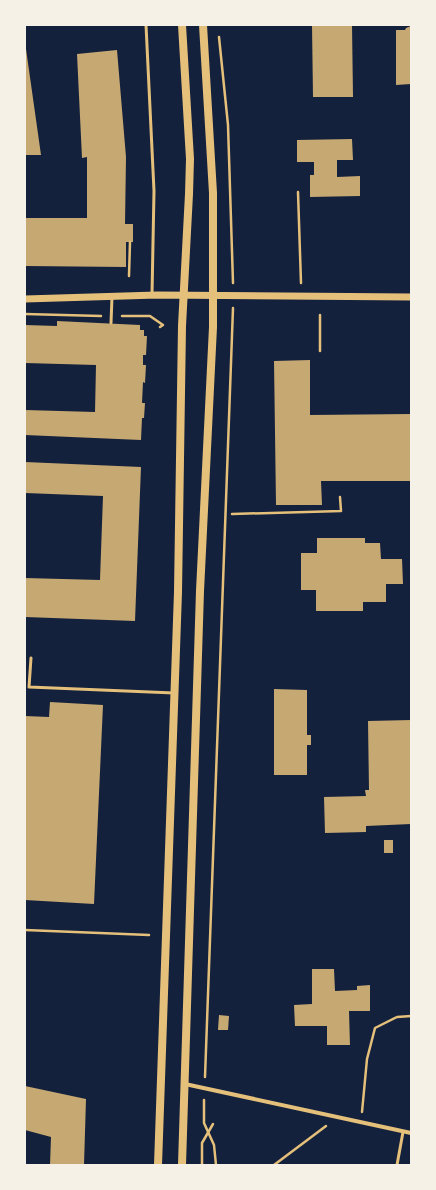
<svg xmlns="http://www.w3.org/2000/svg" width="436" height="1190" viewBox="0 0 436 1190" font-family="'PT Serif',serif">
  <style>
    .building { fill: #c6a872 }
    .lines { fill: none; stroke-linecap: round; stroke-linejoin: round }
    .path { stroke: #e5c07b; stroke-width: 2.5 }
    .service { stroke: #e5c07b; stroke-width: 3 }
    .minor { stroke: #e5c07b; stroke-width: 4 }
    .tertiary { stroke: #e5c07b; stroke-width: 7 }
    .secondary { stroke: #e5c07b; stroke-width: 8 }
  </style>
  <rect width="100%" height="100%" fill="#14213d"/>
  <g class="building">
    <path d="M312,25H352L353,97H313Z"/>
    <path d="M411,26V84L396,85V30H405L406,28Z"/>
    <path d="M26,49L41,155H25Z"/>
    <path d="M117,50L126,157L125,224H133V242H126V267L25,266V218H87V157L82,158L77,54Z"/>
    <path d="M352,139L353,160H337V177L360,176V196L310,197V175H314V162H297V140Z"/>
    <path d="M57,321L140,325V330H144V336H147L146,355H143V365H146L145,383L143,382L142,403H145L144,418H142L141,440L25,435V410L95,412L96,365L25,363V325L57,326Z"/>
    <path d="M310,360V415L411,414V481H321L322,505H276L274,361Z"/>
    <path d="M25,462L141,467L135,621L25,617V578L100,580L103,496L25,493Z"/>
    <path d="M317,538H365V543H380L381,559H402L403,584H386V602H363V611H316V590H301V553H317Z"/>
    <path d="M274,689L307,690V735H311V745H307V775H274Z"/>
    <path d="M50,702L103,705L94,904L25,900V716L49,717Z"/>
    <path d="M411,720V824L366,826V832L325,833L324,797L366,796L365,790H369L368,721Z"/>
    <rect x="384" y="840" width="9" height="13"/>
    <path d="M312,969H334L335,991L357,990V986L370,985V1011H349L350,1045H327V1026H295L294,1005L312,1004Z"/>
    <path d="M219,1015L229,1016L228,1030H218Z"/>
    <path d="M25,1086L86,1099L84,1165H50L51,1137L25,1130Z"/>
  </g>
  <g class="lines">
    <g class="path">
      <path d="M219,37L228,125L233,283"/>
      <path d="M298,192L301,283"/>
      <path d="M129,276L130,242"/>
      <path d="M25,314L101,316"/>
      <path d="M320,315V351"/>
      <path d="M122,316H150L163,325L160,327"/>
      <path d="M232,514L341,511L340,497"/>
      <path d="M25,930L149,935"/>
      <path d="M205,1077L233,308"/>
      <path d="M204,1100V1123L214,1145L216,1165"/>
      <path d="M362,1112L367,1059L375,1028L397,1017L411,1016"/>
      <path d="M202,1165V1143L213,1124"/>
      <path d="M274,1165L326,1126"/>
    </g>
    <g class="service">
      <path d="M146,25L154,191L152,295"/>
      <path d="M111,323L112,297"/>
      <path d="M31,658L29,687L174,693"/>
      <path d="M397,1165L403,1132"/>
    </g>
    <path class="minor" d="M185,1084L411,1133"/>
    <path class="tertiary" d="M25,299L157,295L411,297"/>
    <g class="secondary">
      <path d="M158,1165L178,592L182,326L189,194L190,159L182,25"/>
      <path d="M182,1165L200,591L213,327V193L203,25"/>
    </g>
  </g>
  <rect width="436" height="1190" fill="none" stroke="#f6f1e7" stroke-width="52"/>
</svg>
